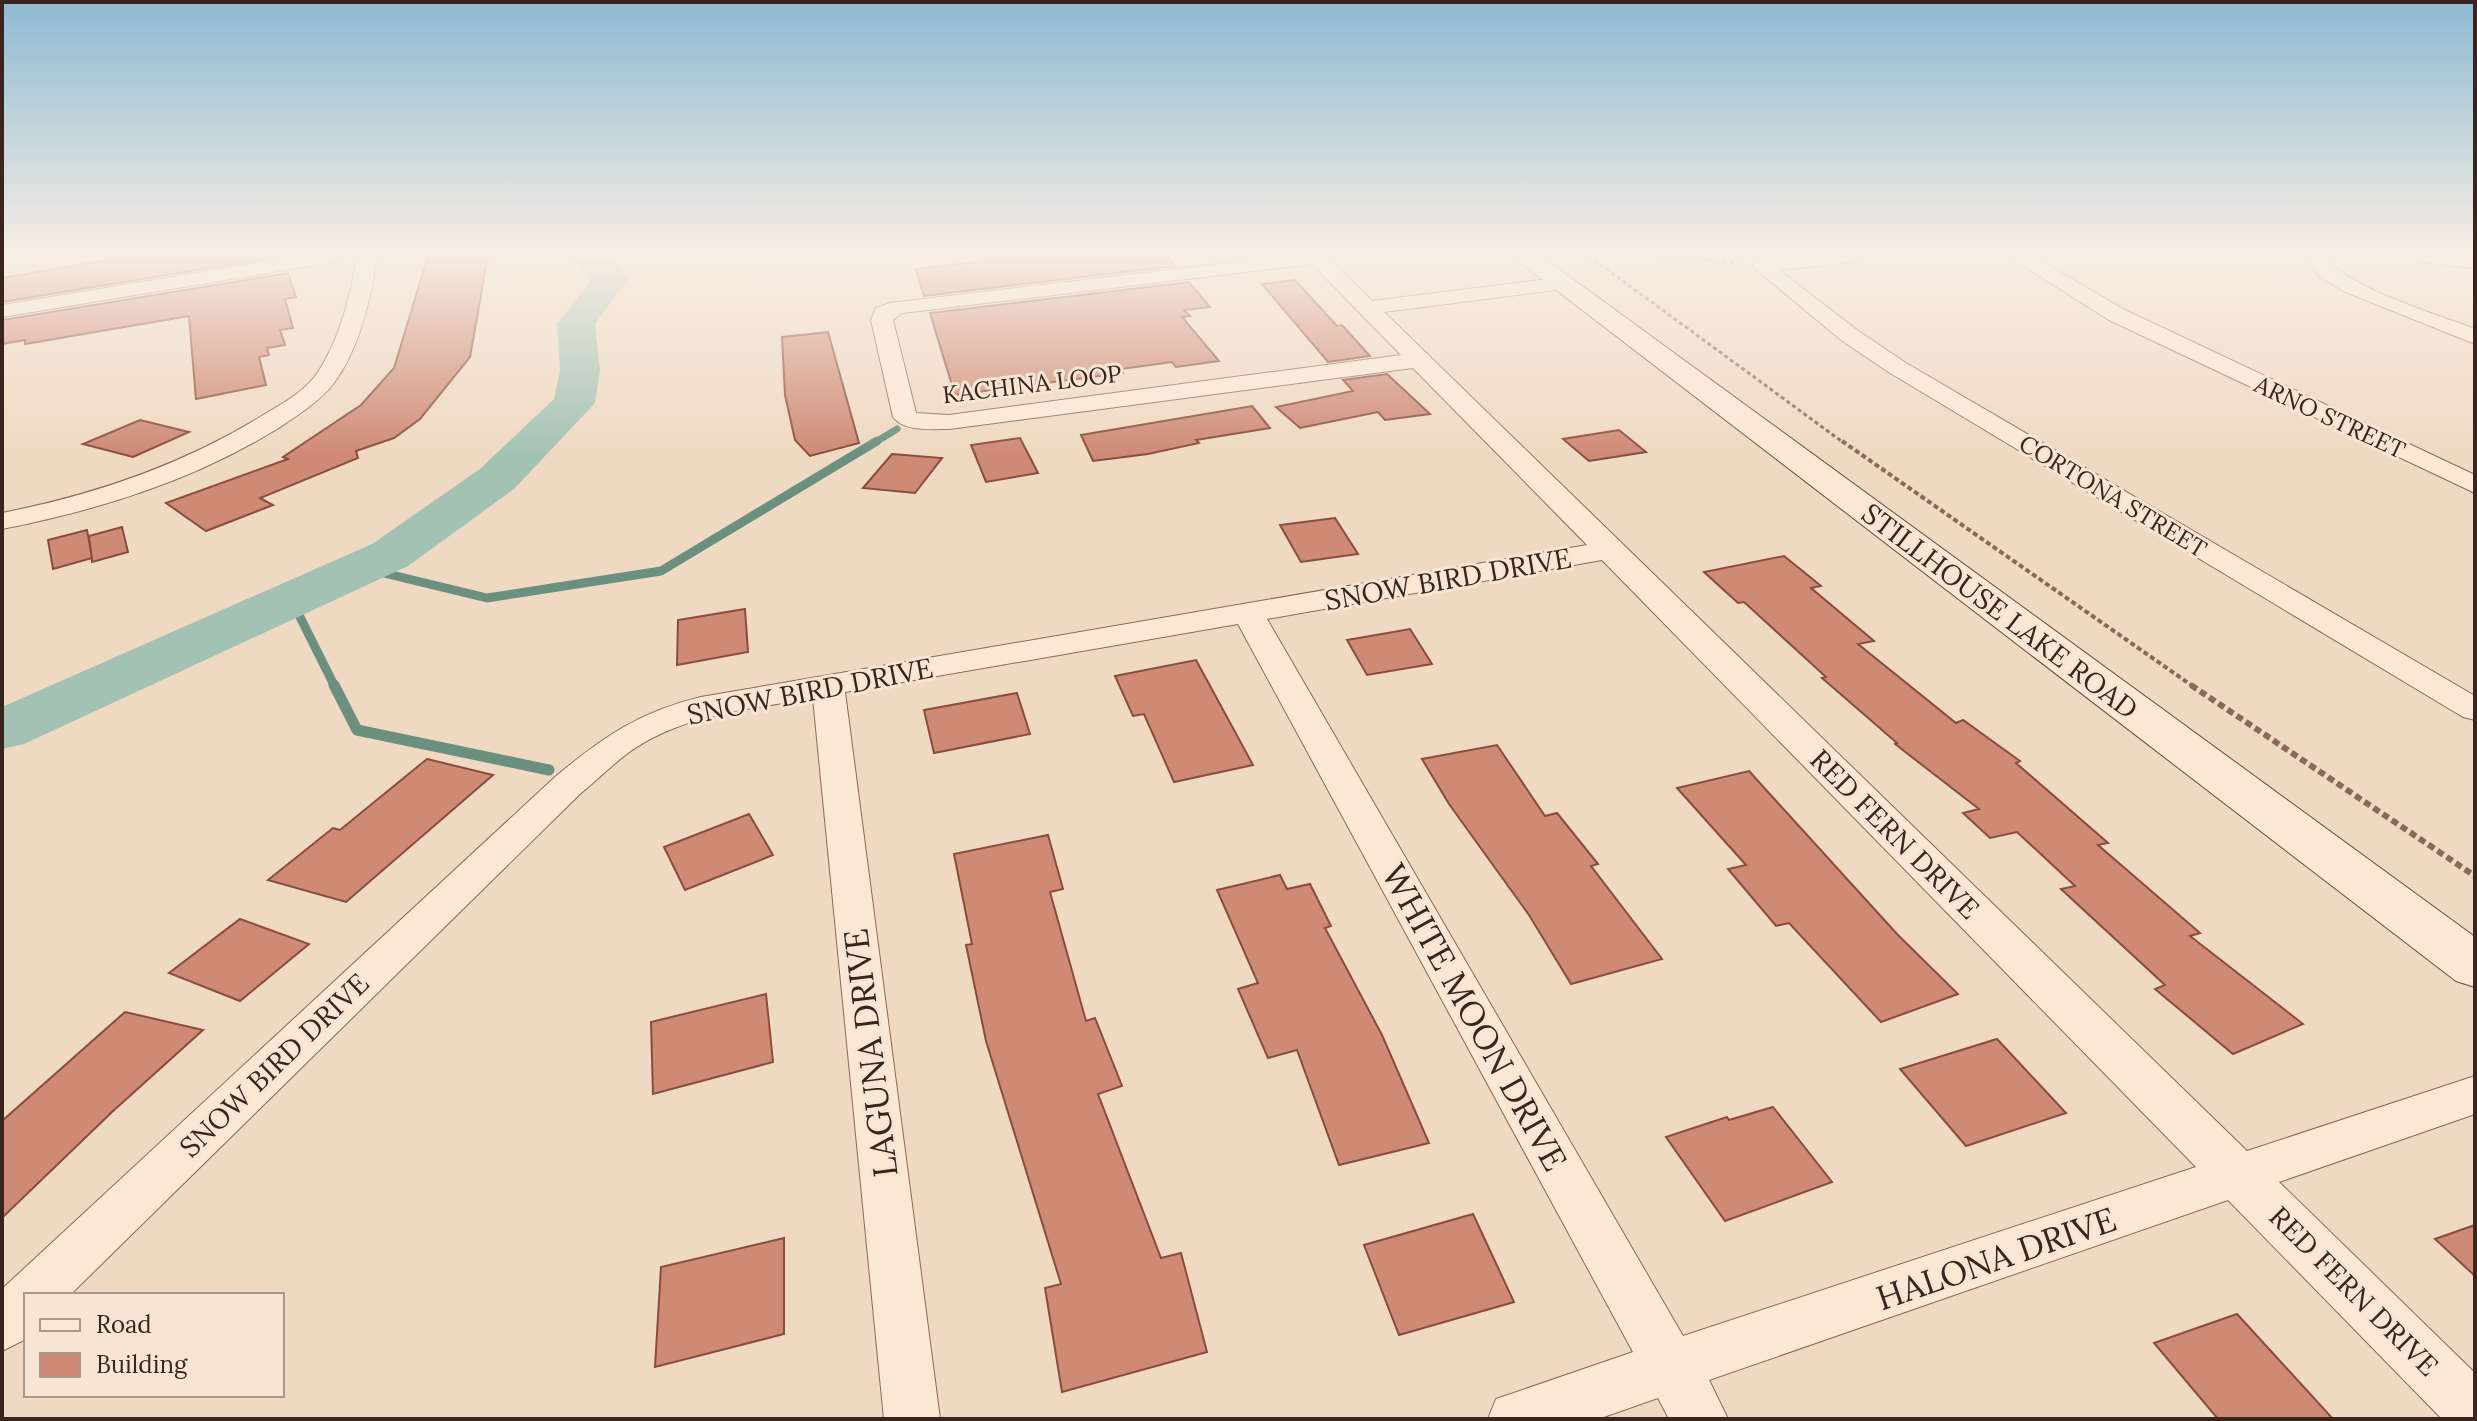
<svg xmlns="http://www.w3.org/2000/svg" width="2477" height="1421" viewBox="0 0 2477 1421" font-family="Lora,serif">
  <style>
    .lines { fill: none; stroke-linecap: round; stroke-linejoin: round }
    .stream-far2 { stroke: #6b9080; stroke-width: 7 }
    .stream-far1 { stroke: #6b9080; stroke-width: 9 }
    .stream { stroke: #6b9080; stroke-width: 11 }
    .river { fill: #a4c2b3; fill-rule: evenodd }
    .building { fill: #cf8a76; stroke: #894d3e; stroke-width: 2 }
    .minor-casing { stroke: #8a6958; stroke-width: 2 }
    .secondary-casing { stroke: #6b4b3c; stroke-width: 2 }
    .path-far2 { stroke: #8a6958; stroke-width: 3; stroke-dasharray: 4 3; stroke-linecap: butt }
    .path-far1 { stroke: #8a6958; stroke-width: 4; stroke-dasharray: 5 3; stroke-linecap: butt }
    .path { stroke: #8a6958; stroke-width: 6; stroke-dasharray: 7 4; stroke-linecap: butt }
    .minor { fill: #fae8d5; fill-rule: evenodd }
    .secondary { fill: #fae8d5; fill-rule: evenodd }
    .labels { text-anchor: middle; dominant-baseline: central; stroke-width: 6; stroke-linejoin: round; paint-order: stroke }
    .far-street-label { font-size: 24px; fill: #39251d; stroke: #f6e5d2 }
    .street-label { font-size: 28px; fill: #39251d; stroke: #f6e5d2 }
    .near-street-label { font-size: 34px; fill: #39251d; stroke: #f6e5d2 }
  </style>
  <rect width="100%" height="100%" fill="#efd9c2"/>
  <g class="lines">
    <path class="stream-far2" d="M874,443L897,429"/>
    <g class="stream-far1">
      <path d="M363,568L487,598L661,571L877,441"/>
      <path d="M292,601L335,687"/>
    </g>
    <path class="stream" d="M334,685L357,730L549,770"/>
    <path class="river" d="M570,256H607L629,278L595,324L600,371L595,403L514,489L408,566L24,744L2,749V707L372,544L480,469L554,399L560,371L557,324L592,279Z"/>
  </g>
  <g class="building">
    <path d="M159,256H282L2,302V278L120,258V262Z"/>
    <path d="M428,256H488L470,357L420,419L394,438L356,451L358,458L260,498L273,505L206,531L166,503L288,459L283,457L361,405L394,368Z"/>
    <path d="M1000,256H1166L1175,266L924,296L916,269L1002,259Z"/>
    <path d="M288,273L296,297L285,299L293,328L280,330L285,345L267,348L269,355L259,357L266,385L196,399L189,316L25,344V340L2,344V320Z"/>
    <path d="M1295,280L1337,326L1342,325L1370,356L1328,362L1262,284Z"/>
    <path d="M1189,282L1210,307L1184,310L1190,316L1182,317L1219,361L1176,367L1172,362L1121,369L1123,373L955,395L930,313Z"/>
    <path d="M828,332L859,443L810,456L795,440L785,395L782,337Z"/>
    <path d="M1387,374L1430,414L1385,420L1378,412L1300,428L1276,407L1353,391L1343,380Z"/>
    <path d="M1252,406L1270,428L1196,440L1199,443L1148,454L1093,461L1081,435Z"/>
    <path d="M140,420L189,432L133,457L83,444Z"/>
    <path d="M1619,430L1646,452L1589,461L1563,439Z"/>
    <path d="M1020,438L1038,473L986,482L971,445Z"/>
    <path d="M892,454L942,458L915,493L863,488Z"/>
    <path d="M1335,518L1358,554L1301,562L1280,525Z"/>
    <path d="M122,527L128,552L92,562L89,536Z"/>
    <path d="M87,530L92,558L53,569L48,540Z"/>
    <path d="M1784,556L1821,586L1811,588L1874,641L1858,644L1956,723L1963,720L2020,761L2016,763L2108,843L2098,845L2200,933L2190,936L2303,1024L2233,1054L2155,989L2165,985L2061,889L2075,886L2017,832L1990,838L1963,813L1979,809L1895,744L1897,743L1822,678L1826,677L1744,602L1738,603L1704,572Z"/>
    <path d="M745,609L748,652L677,665L678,620Z"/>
    <path d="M1410,629L1432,664L1367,675L1347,640Z"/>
    <path d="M1196,660L1253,765L1174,782L1144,714L1133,716L1115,676Z"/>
    <path d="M1017,693L1030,734L934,753L924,710Z"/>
    <path d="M1497,745L1545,816L1557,813L1598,864L1591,866L1662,959L1571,984L1529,915L1449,804L1422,759Z"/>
    <path d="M427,759L493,775L346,902L268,880L333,828L340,830Z"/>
    <path d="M1749,771L1897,934L1958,994L1881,1022L1789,923L1776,926L1728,869L1746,865L1677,788Z"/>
    <path d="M749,814L773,855L685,890L664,847Z"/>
    <path d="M1048,835L1063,889L1050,892L1086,1021L1095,1018L1122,1086L1098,1094L1161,1258L1181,1253L1207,1352L1062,1392L1045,1288L1061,1284L986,1041L966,945L972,944L954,854Z"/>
    <path d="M1280,875L1287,889L1310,884L1331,926L1325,928L1382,1035L1429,1143L1339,1165L1297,1050L1268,1058L1238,989L1258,983L1217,890Z"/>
    <path d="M240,919L309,944L240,1001L169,973Z"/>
    <path d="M766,994L773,1062L653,1094L651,1022Z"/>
    <path d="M125,1012L203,1030L112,1112L2,1218V1121Z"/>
    <path d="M1997,1039L2066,1113L1966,1146L1900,1069Z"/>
    <path d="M1773,1107L1832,1182L1725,1221L1666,1137L1727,1117L1729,1120Z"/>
    <path d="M1473,1214L1514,1302L1399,1335L1364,1245Z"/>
    <path d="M2475,1225V1276L2435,1239Z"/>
    <path d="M784,1238V1334L655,1367L661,1267Z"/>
    <path d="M2237,1314L2333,1419H2218L2154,1343Z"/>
  </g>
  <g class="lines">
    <defs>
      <g id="minor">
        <path d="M300,256H344L334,262L2,317V305Z"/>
        <path d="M357,256H377C371,298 360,348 334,383C319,402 297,416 277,429C192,481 99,510 2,529V513C93,495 180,466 260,417C280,405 305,392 318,372C340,339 351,294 357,256Z"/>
        <path d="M1286,256H1326L1372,301L1563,277L1570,279L1573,283L1563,289L1384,312L2247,1151L2475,1076V1114L2279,1182L2475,1373V1419H2442L2228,1200L1709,1380L1728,1419H1669L1658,1398L1598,1419H1488L1496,1399L1633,1352L1238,624L845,692L940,1419H884L813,698C750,709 682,714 628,753C612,765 597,780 581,793L70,1295H26V1339L2,1351V1289L555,777C603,737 639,712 701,697L1587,545L1413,368L949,429C932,429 904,432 893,417L871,320L876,308L890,303ZM1312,264L1401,355L949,415L916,413L893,320L902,313ZM1602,560L2196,1167L1683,1336L1267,619Z"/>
        <path d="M1801,256H1862L1852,262L1779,270L1857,330L1906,363L2475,696V720L2463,717L1890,373L1841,340L1752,266L1762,260Z"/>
        <path d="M2008,256H2032L2125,310L2475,475V493L2109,320Z"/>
        <path d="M2305,256H2325C2348,289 2435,313 2475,329V344L2343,291L2319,276Z"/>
        <path d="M2412,256H2475V268L2422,262Z"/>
      </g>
      <path id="secondary" d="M1512,256H1541L2475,937V987L2456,981Z"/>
    </defs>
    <use href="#minor" class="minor-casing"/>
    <use href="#secondary" class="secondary-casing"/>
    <g class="path-far2">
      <path d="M1589,256L1844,443"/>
      <path d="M1660,256L1738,263"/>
    </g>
    <path class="path-far1" d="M1842,441L2194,687"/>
    <path class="path" d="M2191,685L2475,876"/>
    <use href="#minor" class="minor"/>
    <use href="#secondary" class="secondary"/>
  </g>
  <linearGradient id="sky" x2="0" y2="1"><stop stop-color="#8dbad3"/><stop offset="0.56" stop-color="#f8eee4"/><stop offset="1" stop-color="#f8eee4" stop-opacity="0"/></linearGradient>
  <rect width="2477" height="455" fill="url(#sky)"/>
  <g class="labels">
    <g class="far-street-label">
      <text transform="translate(1032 384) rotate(-7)">KACHINA LOOP</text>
      <text transform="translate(2330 417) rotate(25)">ARNO STREET</text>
      <text transform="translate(2113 496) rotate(31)">CORTONA STREET</text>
    </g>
    <g class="street-label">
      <text transform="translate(1448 579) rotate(-10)">SNOW BIRD DRIVE</text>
      <text transform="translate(2000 611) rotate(37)">STILLHOUSE LAKE ROAD</text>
      <text transform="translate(810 691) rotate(-11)">SNOW BIRD DRIVE</text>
      <text transform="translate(1895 834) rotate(45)">RED FERN DRIVE</text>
      <text transform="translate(274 1065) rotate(-44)">SNOW BIRD DRIVE</text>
      <text transform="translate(2354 1291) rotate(45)">RED FERN DRIVE</text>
    </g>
    <g class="near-street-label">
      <text transform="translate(1475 1017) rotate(61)">WHITE MOON DRIVE</text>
      <text transform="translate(870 1053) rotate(-97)">LAGUNA DRIVE</text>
      <text transform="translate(1996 1258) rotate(-19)">HALONA DRIVE</text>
    </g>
  </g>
  <rect width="2477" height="1421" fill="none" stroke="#39251d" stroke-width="8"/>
  <rect x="24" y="1293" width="260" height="104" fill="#f6e5d2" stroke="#aa988a" stroke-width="2"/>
  <rect x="40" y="1319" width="40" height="12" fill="#fae8d5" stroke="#aa988a" stroke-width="2"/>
  <text x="96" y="1333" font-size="24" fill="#39251d">Road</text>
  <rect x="40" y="1353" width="40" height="24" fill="#cf8a76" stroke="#aa988a" stroke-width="2"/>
  <text x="96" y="1373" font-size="24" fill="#39251d">Building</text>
</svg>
